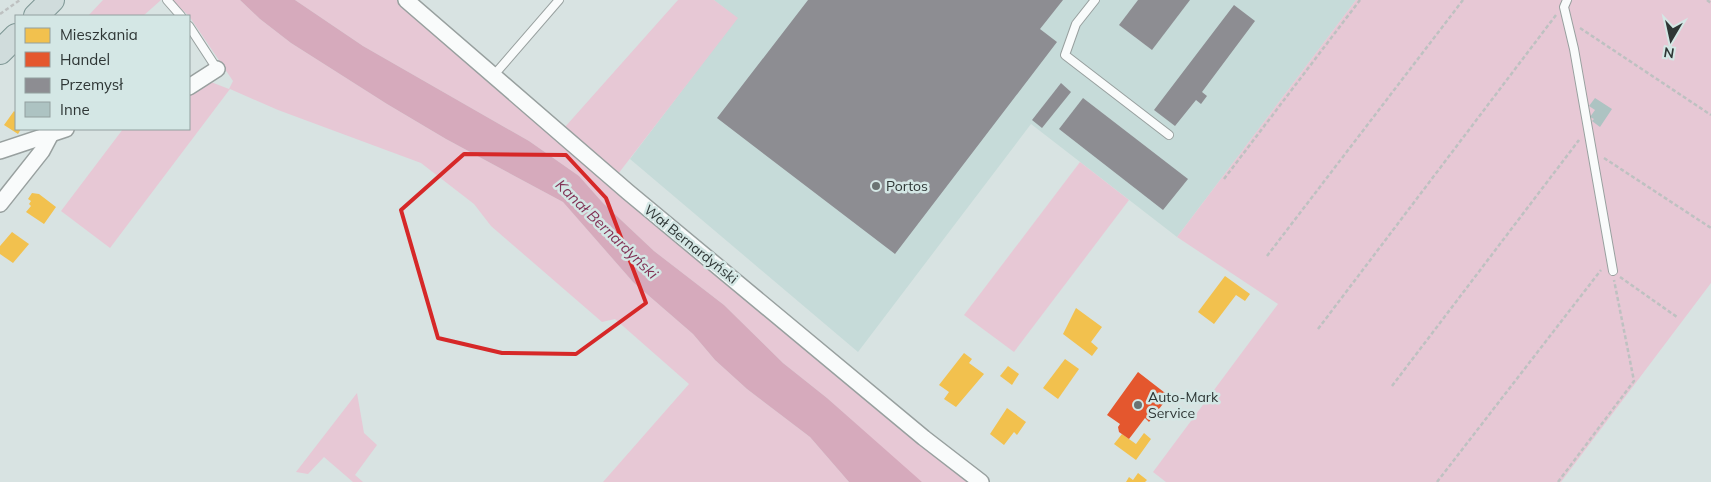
<svg xmlns="http://www.w3.org/2000/svg" width="1711" height="482" viewBox="0 0 1711 482" font-family="Mulish,sans-serif">
  <style>
    .built { fill: #c6dbd9 }
    .green { fill: #e7c8d5 }
    .water { fill: #d6aabc }
    .homes { fill: #f2c14e }
    .shops { fill: #e4572e }
    .industry { fill: #8d8d92 }
    .building { fill: #adc3c2 }
    .lines { fill: none; stroke-linecap: round; stroke-linejoin: round }
    .lane-casing { stroke: #98a09f; stroke-width: 10 }
    .street-casing { stroke: #98a09f; stroke-width: 18 }
    .primary-casing { stroke: #7d9694; stroke-width: 26 }
    .path { stroke: #bec1c1; stroke-width: 2.5; stroke-dasharray: 4 2.5; stroke-linecap: butt }
    .lane { stroke: #f9fbfb; stroke-width: 8 }
    .street { stroke: #f9fbfb; stroke-width: 15 }
    .primary { stroke: #d0dcdc; stroke-width: 24 }
    .marked { fill: none; stroke: #d62828; stroke-width: 4; stroke-linejoin: round }
    .poi-dot { fill: #6a7372; stroke: #d4e7e5; stroke-width: 2 }
    .labels { text-anchor: middle; dominant-baseline: central; stroke-width: 5; stroke-linejoin: round; paint-order: stroke }
    .poi-label { font-size: 14px; fill: #2e3635; stroke: #d4e7e5; text-anchor: start }
    .street-label { font-size: 14px; fill: #2e3635; stroke: #d4e7e5 }
    .water-label { font-size: 15px; font-style: italic; fill: #823256; stroke: #d4e7e5 }
  </style>
  <rect width="100%" height="100%" fill="#d8e3e2"/>
  <path class="built" d="M714,0H1356L1177,237L1031,124L858,352L630,159L737,18Z"/>
  <g class="green">
    <path d="M103,0H161L143,16H88Z"/>
    <path d="M172,0H240L260,19L291,43L387,104L446,139L563,202L633,282L693,334L715,360L747,389L810,437L849,482H603L689,384L615,319L602,322L491,226L474,204L421,163L278,110L230,89L110,248L61,211L123,129H189V93L211,82L229,89L233,81L189,16Z"/>
    <path d="M295,0H397L532,117L970,482H922L915,477L827,398L783,363L724,305L654,251L603,203L579,176L529,141L363,46Z"/>
    <path d="M678,0H714L738,18L618,174L565,127Z"/>
    <path d="M1356,0H1711V283L1561,482H1166L1153,472L1278,304L1177,237Z"/>
    <path d="M1080,162L1129,200L1014,352L964,315Z"/>
    <path d="M357,393L364,433L377,445L355,475L363,482H353L324,457L308,474L296,472Z"/>
  </g>
  <path class="water" d="M240,0H295L363,46L529,141L579,176L603,203L654,251L724,305L783,363L827,398L922,482H849L810,437L747,389L715,360L693,334L633,282L563,202L446,139L387,104L291,43L260,19Z"/>
  <g class="homes">
    <path d="M14,111L16,113V129H21L18,134L4,125Z"/>
    <path d="M32,193L39,194L56,207L44,224L26,212L31,206L29,204L31,201L28,199Z"/>
    <path d="M12,232L29,244L13,263L0,254V246Z"/>
    <path d="M1225,276L1250,294L1245,301L1236,295L1214,324L1198,312Z"/>
    <path d="M1076,308L1102,327L1091,342L1098,348L1092,356L1063,334Z"/>
    <path d="M964,353L972,359L969,363L984,374L956,407L944,399L949,392L939,385Z"/>
    <path d="M1065,359L1079,369L1058,399L1043,388Z"/>
    <path d="M1008,366L1019,374L1012,385L1000,376Z"/>
    <path d="M1007,408L1026,422L1017,435L1014,432L1004,445L990,434Z"/>
    <path d="M1144,433L1151,439L1136,460L1114,444L1122,434L1136,444Z"/>
    <path d="M1138,473L1147,480L1145,482H1126L1129,477L1133,480Z"/>
  </g>
  <path class="shops" d="M1138,372L1169,396L1149,422L1145,418L1129,439L1119,432L1118,427L1120,424L1107,415Z"/>
  <g class="industry">
    <path d="M808,0H1063L1040,29L1057,42L895,254L717,118Z"/>
    <path d="M1138,0H1190L1152,50L1119,25Z"/>
    <path d="M1234,5L1255,21L1202,92L1207,96L1201,104L1196,100L1175,126L1154,110Z"/>
    <path d="M1061,83L1071,92L1042,128L1032,120Z"/>
    <path d="M1083,98L1188,179L1163,210L1059,129Z"/>
  </g>
  <path class="building" d="M1595,98L1612,109L1600,127L1592,121L1594,119L1590,117L1595,110L1589,106Z"/>
  <g class="lines">
    <defs>
      <g id="lane">
        <path d="M167,0L181,16"/>
        <path d="M1095,0L1076,24L1065,55L1169,135"/>
        <path d="M1567,0L1564,7L1574,49L1613,271"/>
        <path d="M189,26L217,69"/>
        <path d="M494,75L559,0"/>
      </g>
      <g id="street">
        <path d="M406,0L628,192L924,438L981,482"/>
        <path d="M189,87L217,69"/>
        <path d="M0,151L66,129"/>
        <path d="M0,204L42,151L51,134"/>
      </g>
      <g id="primary">
        <path d="M36,16L52,0"/>
        <path d="M0,52L16,36"/>
      </g>
    </defs>
    <use href="#lane" class="lane-casing"/>
    <use href="#street" class="street-casing"/>
    <use href="#primary" class="primary-casing"/>
    <g class="path">
      <path d="M1707,0L1711,3"/>
      <path d="M0,14L20,0"/>
      <path d="M1580,28L1711,115"/>
      <path d="M1604,158L1711,228"/>
      <path d="M1224,179L1360,0"/>
      <path d="M1267,256L1463,0"/>
      <path d="M1620,277L1677,317"/>
      <path d="M1318,329L1556,15"/>
      <path d="M1392,386L1579,140"/>
      <path d="M1437,482L1601,270"/>
      <path d="M1558,482L1634,381L1614,280"/>
    </g>
    <use href="#lane" class="lane"/>
    <use href="#street" class="street"/>
    <use href="#primary" class="primary"/>
  </g>
  <path class="marked" d="M464,154L566,155L606,198L646,303L576,354L502,353L438,338L401,210Z"/>
  <g class="poi-dot">
    <circle cx="876" cy="186" r="5"/>
    <circle cx="1138" cy="405" r="5"/>
  </g>
  <g class="labels">
    <g class="poi-label">
      <text x="886" y="186">Portos</text>
      <text x="1148" y="397">Auto-Mark<tspan x="1148" dy="16">Service</tspan></text>
    </g>
    <g class="street-label">
      <text transform="translate(691 244) rotate(39)">Wał Bernardyński</text>
    </g>
    <g class="water-label">
      <text transform="translate(607 229) rotate(44)">Kanał Bernardyński</text>
    </g>
  </g>
  <rect x="15" y="15" width="175" height="115" fill="#d4e7e5" stroke="#92a09f"/>
  <rect x="25" y="28" width="25" height="15" fill="#f2c14e" stroke="#92a09f"/>
  <text x="60" y="40" font-size="15" fill="#2e3635">Mieszkania</text>
  <rect x="25" y="52" width="25" height="15" fill="#e4572e" stroke="#92a09f"/>
  <text x="60" y="65" font-size="15" fill="#2e3635">Handel</text>
  <rect x="25" y="78" width="25" height="15" fill="#8d8d92" stroke="#92a09f"/>
  <text x="60" y="90" font-size="15" fill="#2e3635">Przemysł</text>
  <rect x="25" y="102" width="25" height="15" fill="#adc3c2" stroke="#92a09f"/>
  <text x="60" y="115" font-size="15" fill="#2e3635">Inne</text>
  <g transform="translate(1671 40) rotate(189)" stroke="#d4e7e5" stroke-width="4" paint-order="stroke">
  <path d="M0-4L9 19L0 12L-9 19Z" fill="#2e3635"/>
  <text y="-8" font-size="14" font-weight="bold" text-anchor="middle" fill="#2e3635">N</text>
  </g>
</svg>
